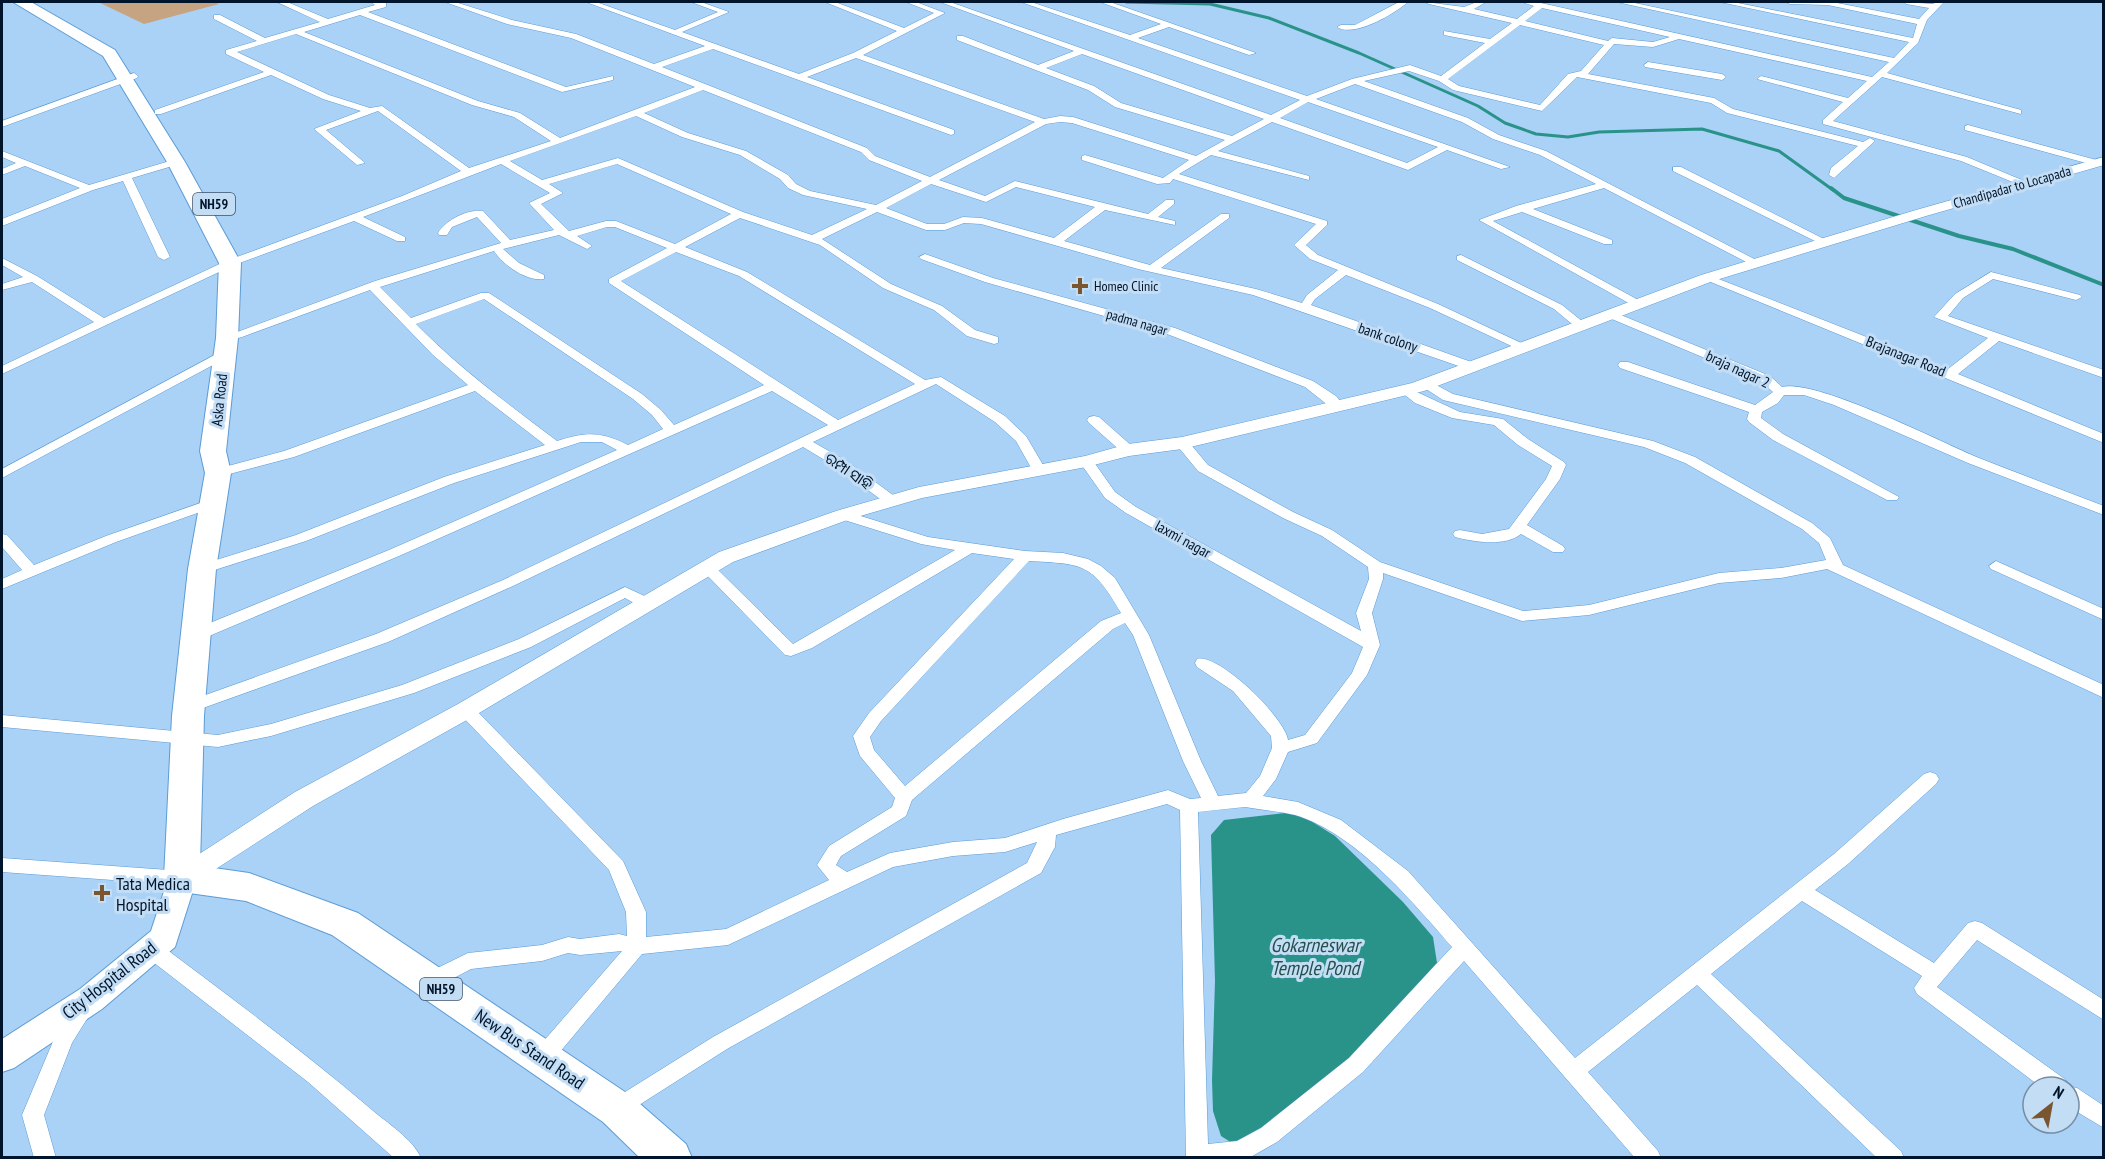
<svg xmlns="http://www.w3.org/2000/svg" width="2105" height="1159" viewBox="0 0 2105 1159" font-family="'PT Sans Narrow','Noto Sans Oriya',sans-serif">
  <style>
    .green { fill: #c6a482 }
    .water { fill: #29938a }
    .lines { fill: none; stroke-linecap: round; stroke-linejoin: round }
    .stream-far1 { stroke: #29938a; stroke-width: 3 }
    .stream { stroke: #29938a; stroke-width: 4 }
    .street-casing { stroke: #5b9cd6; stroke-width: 1 }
    .secondary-casing { stroke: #5b9cd6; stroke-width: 1 }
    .primary-casing { stroke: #5b9cd6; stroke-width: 2 }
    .highway-casing { stroke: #5b9cd6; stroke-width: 2 }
    .street { fill: #fff; fill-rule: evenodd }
    .secondary { fill: #fff; fill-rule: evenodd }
    .primary { fill: #fff; fill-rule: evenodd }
    .highway { fill: #fff; fill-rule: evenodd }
    .poi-dot { fill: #79562f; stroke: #c3ddf5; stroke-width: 2 }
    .labels { text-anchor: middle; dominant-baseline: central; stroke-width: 6; stroke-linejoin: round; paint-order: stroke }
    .far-street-label { font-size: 14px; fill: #00152b; stroke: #c3ddf5 }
    .shield { fill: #c3ddf5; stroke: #3a5168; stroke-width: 1.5 }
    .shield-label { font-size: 14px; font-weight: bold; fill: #00152b }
    .far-poi-label { font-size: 14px; fill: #00152b; stroke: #c3ddf5; text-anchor: start }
    .street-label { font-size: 15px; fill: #00152b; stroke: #c3ddf5 }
    .near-poi-label { font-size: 18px; fill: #00152b; stroke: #c3ddf5; text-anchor: start }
    .near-street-label { font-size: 18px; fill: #00152b; stroke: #c3ddf5 }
    .near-water-label { font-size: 20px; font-style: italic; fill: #25514d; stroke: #c3ddf5 }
  </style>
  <rect width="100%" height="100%" fill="#aad1f6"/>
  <path class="green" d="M98,2H214L219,4L144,24Z"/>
  <path class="water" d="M1285,813L1303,816L1335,836L1403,902L1433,937L1437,963L1368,1047L1258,1135L1232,1143L1221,1136L1213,1111L1212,1080L1215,981L1211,835L1224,820Z"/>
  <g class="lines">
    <path class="stream-far1" d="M1126,2L1210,4L1269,18L1359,53L1478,106L1505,123L1536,134L1568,137L1599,132L1702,129L1779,151L1833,190"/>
    <path class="stream" d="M1831,188L1844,198L1959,236L2013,249L2104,285"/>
    <defs>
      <g id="street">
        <path d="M277,2H287L328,19L375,5L371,2L386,3V7L368,12L566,87L613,76V80L562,92L360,15L304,32L478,101L520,113L560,138L695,87L571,38L507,24L445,2H455L512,20L576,34L654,64L705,46L586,2H596L675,30L718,12L691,2H701L729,12L682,32L799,74L853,53L897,31L825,2H835L904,28L934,13L906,2H916L945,13L863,55L1044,119L1060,116L1073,117L1196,156L1225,140L1115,107L1088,90L957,40V36H963L1038,65L1074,51L940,2H950L1271,115L1300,100L1021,2H1031L1130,35L1161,24L1100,2H1110L1256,53L1249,55L1169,27L1138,38L1307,96L1352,79L1410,65L1441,76L1485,43L1444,35V31L1490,39L1512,23L1429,4L1425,2L1464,7L1477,2H1486L1474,9L1517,19L1534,6L1522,2L1541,3L1872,77L1889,62L1617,2H1630L1894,58L1909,42L1720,2H1733L1913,38L1917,24L1828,5L1790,4L1786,2H1832L1919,19L1929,8L1906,4L1905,2L1933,4L1936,2H1944L1927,20L1918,43L1887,73L2021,110V114L1882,77L1833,121L1967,157L2029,183L2020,185L1961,161L1823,124V120L1843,102L1757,79L1761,76L1848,98L1867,81L1679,39L1653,47L1614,44L1588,74L1714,98L1733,109L1863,142L1870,138L1875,141L1834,178L1829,175L1831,168L1858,146L1727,113L1711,103L1577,77L1542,111L1453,90L1439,81L1409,71L1364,81L1468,118L1499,135L1546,151L1762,263L1756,266L1752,265L1604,188L1533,209L1612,240V244H1604L1522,212L1493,221L1642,302V306H1634L1479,220L1516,206L1596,184L1540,155L1493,139L1462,122L1355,84L1316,99L1510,167L1501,169L1447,150L1408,170L1272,122L1218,151L1309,176V180L1211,155L1179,174L1327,221V225L1306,245L1318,255L1438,304L1530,347L1524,351L1520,350L1430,308L1346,275L1315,299L1311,305L1477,364L1479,367L1473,371L1253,295L1138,269L981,224L964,223L945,230H926L877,212L822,239L891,284L942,306L975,330L998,337V343L994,344L967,336L934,310L883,288L820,245L740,218L685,247L747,272L925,380L941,377L1005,416L1026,436L1046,470L1044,473H1034L1016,441L995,422L936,384L813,442L848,462L897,498L899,501L897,504H887L838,468L803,447L513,586L388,642L189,713L183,711L181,707L183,703L376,634L503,580L828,425L772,391L399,556L202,639H190L188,635L190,631L389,550L617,450L602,442H581L454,483L306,541L202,574L195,569L197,566L296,535L444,477L545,445L475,391L294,457L218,477L211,473L213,470L284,451L468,385L433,355L370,290L242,337L238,338L232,334L375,281L501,243L477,217L452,227L447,235H439L438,233C446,220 467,209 483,211L510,240L554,230L529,203L550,193L501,164L363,217L405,237V241H397L354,221L234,265L2,374V366L94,322L32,282L2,290V284L23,277L2,265V258L37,276L104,318L226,261L402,196L461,171L378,111L326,130L365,163L357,165L314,129L361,111L323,99L271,75L161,114H155V110L264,72L226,54V50L257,41L214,19V15H220L265,38L320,22ZM1542,8L1670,37L1653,42L1612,38L1608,41L1525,21ZM1520,25L1604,45L1581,71L1568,74L1540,105L1459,86L1448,79ZM296,34L472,105L514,117L551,141L469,168L382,106L370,108L329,95L237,52ZM713,49L951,135L954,134V130L807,77L856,58L1035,122L930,177L875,156L867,148L662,67ZM1082,54L1264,119L1232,136L1121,103L1094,86L1046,68ZM703,90L861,152L869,160L922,181L876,205L810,191L796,184L788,175L746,151L688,133L644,113ZM1308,102L1438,147L1407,163L1280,118ZM636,116L682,137L740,155L780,179L788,188L803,195L867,209L812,235L743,212L618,158L542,180L510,161ZM1060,122L1072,123L1189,160L1163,178L1085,155L1082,156V160L1157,184L1170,183L1173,179L1316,224L1294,245L1310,259L1338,270L1307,295L1302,303L1256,289L1161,268L1229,218V214H1221L1150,265L1064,241L1105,210L1175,225V221L1158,217L1174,204V200H1166L1148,214L1015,181L985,196L939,180L1046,124ZM617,164L731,214L675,244L616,221H606L569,231L541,204L563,193L549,184ZM931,184L986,202L1016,187L1095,207L1054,238L982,218L963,217L944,224H927L886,208ZM607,227H615L667,248L609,279V283L764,385L674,425L661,410L642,394L489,293H481L411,318L380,287L494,251C503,265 527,282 544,279V275L519,263L503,249L559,235L587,249L592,246L577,236ZM676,252L739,276L915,384L838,420L621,281ZM484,299L633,399L652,415L663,429L628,445C600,431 586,432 557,441C508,404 459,368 416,324Z"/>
        <path d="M1399,2H1408C1394,14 1354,38 1337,27L1341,25H1355Z"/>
        <path d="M1648,62L1722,74L1726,77L1722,80L1645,67L1644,65Z"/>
        <path d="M134,73L138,76L137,78L2,127V121Z"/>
        <path d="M1968,125L2100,161L2102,163L2097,166L1965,130V126Z"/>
        <path d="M2,151L89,185L173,160H179V164L132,178L170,257L164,260L158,257L123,181L93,190L2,226V219L80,188L25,166L2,175V169L16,163L2,157Z"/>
        <path d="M1673,167H1681L1830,242L1825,245L1821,244L1673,171Z"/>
        <path d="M925,254L993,278L1175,328L1313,381L1336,396L1345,407L1344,410H1334L1305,387L1167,334L985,282L921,259L919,257Z"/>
        <path d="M1461,255L1562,305L1588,326L1582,330L1578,329L1554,309L1457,260V256Z"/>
        <path d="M1991,272L2080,295L2082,297L2076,300L1993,279L1963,298L1948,316L2104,370V378L1999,341L1958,374L2104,434V443L1701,278L1707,275L1711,276L1948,369L1988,338L1934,317L1955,294Z"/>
        <path d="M1611,311L1770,376L1782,387C1815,378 1941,442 1979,458C2020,474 2062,490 2104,506V515L1968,463L1834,405L1804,395H1784L1778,403L1762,412L1761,418L1783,434L1899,497L1897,500H1887L1773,440L1749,422L1747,419L1749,412L1620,368L1618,365L1620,362H1628L1755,405L1773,392L1762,382L1607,317V313Z"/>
        <path d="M224,350L230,354L228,357L2,478V469Z"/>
        <path d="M1427,380L1453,394L1653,441L1695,457L1812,523L1830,538L1843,565L2104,685V698L1827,569L1781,578L1719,583L1589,615L1522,621L1383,573V579L1372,613L1380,645L1367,675L1317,743L1288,752L1276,779L1263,796L1298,802L1341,820L1408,871L1575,1058L1834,854L1924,774L1930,772L1936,774L1939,779L1936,784L1848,864L1815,890L1934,963L1968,923L1975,921L1982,923L2104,1000V1020L1977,940L1937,987L2066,1080L2068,1086L2077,1088L2104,1106V1128L2069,1107V1087H2041L1917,994L1914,988L1922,976L1802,901L1711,974L1901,1151L1904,1158H1877L1697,985L1588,1072L1658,1151L1661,1158H1635L1464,961L1363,1072L1277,1142L1249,1158H1186L1180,810L1167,804L1056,835L1055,847L1041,873L727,1049L617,1119L609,1116L606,1109L609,1102L713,1037L1027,863L1037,842L1005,852L953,856L893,867L728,945L642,954L549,1065L542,1067L535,1065L532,1058L535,1051L622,951L580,955L568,953L542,961L471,969L437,987L430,990L423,987L420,981L423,975L468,953L542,945L568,937L580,939L619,934L627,936L626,912L609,870L460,714L458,710L460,706H472L623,861L646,912V937L726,929L829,880L817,865L829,846L892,807L895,798L860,756L853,736L869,713L1014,559L972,553L812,648L791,656L785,655L702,570L700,567L702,564H712L793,644L955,550L921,544L838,518L836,515L838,512H848L928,537L1025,551L1063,553L1088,559L1101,566L1115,578L1149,635L1201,761L1218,796L1246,793L1260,776L1272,748L1271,736L1233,691L1197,667L1195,663L1197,659C1219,653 1285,718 1288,740L1305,735L1352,673L1363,647L1126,513L1105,498L1079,461L1081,458H1091L1115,492L1136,507L1361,631L1356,613L1369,579L1368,567L1322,536L1283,518L1198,471L1175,443L1177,440H1187L1208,465L1293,512L1332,530L1380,562L1523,611L1589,605L1719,573L1781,568L1826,560L1819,543L1802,529L1685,463L1644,447L1443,400L1423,387L1421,384ZM1029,561C1084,564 1092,563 1121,613L1101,621L905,786L874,750L870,737L881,721ZM1125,623L1133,635L1183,761L1201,798L1190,799L1168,790L1063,819L1005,838L953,842L890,853L847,872L836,865L841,856L906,816L912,800L1113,629ZM1245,807C1261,810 1279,811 1295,815C1355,833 1412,901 1452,947L1349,1058L1261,1128L1237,1141L1208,1144L1198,812Z"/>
        <path d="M1406,387L1460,412L1503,419L1528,439L1564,462L1566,465L1560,479L1527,525L1563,546L1565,549L1563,552H1553L1521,534C1505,547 1474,542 1455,537L1453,534L1455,531L1460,530L1482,534L1509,529L1546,479L1552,466L1518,445L1494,425L1452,418L1415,403L1400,391Z"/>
        <path d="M1094,416L1099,417L1133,447L1135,450L1133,453H1123L1089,423L1087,420L1089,417Z"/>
        <path d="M212,499L219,503L217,506L116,542L2,589V579L22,570L2,547V534L7,535L34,565L106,536Z"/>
        <path d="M1996,561L2104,609V620L1991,569L1989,566Z"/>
        <path d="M625,587L651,599L654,603L651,607H641L625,598L531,647L414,693L271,736L218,747L2,727V715L218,735L271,724L402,685L519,639Z"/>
        <path d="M2,858L182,871L189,873L191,878L189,883L182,885L2,872Z"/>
        <path d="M151,941L158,943C230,997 303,1051 372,1110C387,1123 413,1139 421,1158H394L308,1082L144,955L141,949L144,943Z"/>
        <path d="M80,1005L87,1008L90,1014L72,1043L44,1115L56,1158H34L22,1115L57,1032L73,1008Z"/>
      </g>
      <path id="secondary" d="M2104,157V165L1926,216L1713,281L1424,391L1182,449L1129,456L1086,467L922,498L850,519L733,562L474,716L313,806L191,885L182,888L173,885L169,878L173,871L295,792L458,704L719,552L836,511L919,487L1085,456L1128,444L1182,437L1412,383L1701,275L1916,210Z"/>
      <path id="primary" d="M182,866L193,870L197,878L175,947L102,1009L14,1068L2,1072V1039L80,989L151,931L171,870Z"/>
      <path id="highway" d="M13,2H31L115,50L185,162L241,263L238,338L226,451L231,473L216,569L204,716L200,866L249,873L358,913L631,1096L686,1144L692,1158H640L603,1122L332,935L246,901L182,892L169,888L164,878L172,716L188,569L205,473L200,451L216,338L219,263L167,162L103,56Z"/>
    </defs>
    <use href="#street" class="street-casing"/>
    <use href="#secondary" class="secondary-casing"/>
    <use href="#primary" class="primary-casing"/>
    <use href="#highway" class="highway-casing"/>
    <use href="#street" class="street"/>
    <use href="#secondary" class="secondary"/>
    <use href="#primary" class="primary"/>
    <use href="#highway" class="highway"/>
  </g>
  <g class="poi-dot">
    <path d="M1077 277h6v6h6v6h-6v6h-6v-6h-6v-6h6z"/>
    <path d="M99 884h6v6h6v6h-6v6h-6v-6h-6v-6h6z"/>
  </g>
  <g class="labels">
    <g class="far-street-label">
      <text transform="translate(2012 187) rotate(-16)">Chandipadar to Locapada</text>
      <text transform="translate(1137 322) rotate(16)">padma nagar</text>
    </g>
    <g class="shield">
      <rect x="193" y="193" width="42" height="22" rx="4.5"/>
      <rect x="420" y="978" width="42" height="22" rx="4.5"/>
    </g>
    <g class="shield-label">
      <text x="214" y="204">NH59</text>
      <text x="441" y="989">NH59</text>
    </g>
    <g class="far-poi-label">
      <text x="1094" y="286">Homeo Clinic</text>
    </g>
    <g class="street-label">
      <text transform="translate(1388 337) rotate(19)">bank colony</text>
      <text transform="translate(1906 356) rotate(22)">Brajanagar Road</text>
      <text transform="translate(1738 369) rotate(25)">braja nagar 2</text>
      <text transform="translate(219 400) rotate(-84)">Aska Road</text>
      <text transform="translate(849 471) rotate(34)">ରମ୍ପା ସାହି</text>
      <text transform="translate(1183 539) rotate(29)">laxmi nagar</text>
    </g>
    <g class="near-poi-label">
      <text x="116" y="883">Tata Medica<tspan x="116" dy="21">Hospital</tspan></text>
    </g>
    <g class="near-street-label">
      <text transform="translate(109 980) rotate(-38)">City Hospital Road</text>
      <text transform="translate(530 1049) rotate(34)">New Bus Stand Road</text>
    </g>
    <g class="near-water-label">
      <text x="1315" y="945">Gokarneswar<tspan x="1315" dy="23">Temple Pond</tspan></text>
    </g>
  </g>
  <rect width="2105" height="1159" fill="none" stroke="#00152b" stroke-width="6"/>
  <g transform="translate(2051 1105) rotate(31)"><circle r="28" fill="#c3ddf5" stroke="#758da4" stroke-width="1.5"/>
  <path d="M0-4.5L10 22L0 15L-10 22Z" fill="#79562f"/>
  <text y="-9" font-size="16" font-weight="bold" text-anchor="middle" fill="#00152b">N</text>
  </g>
</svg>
